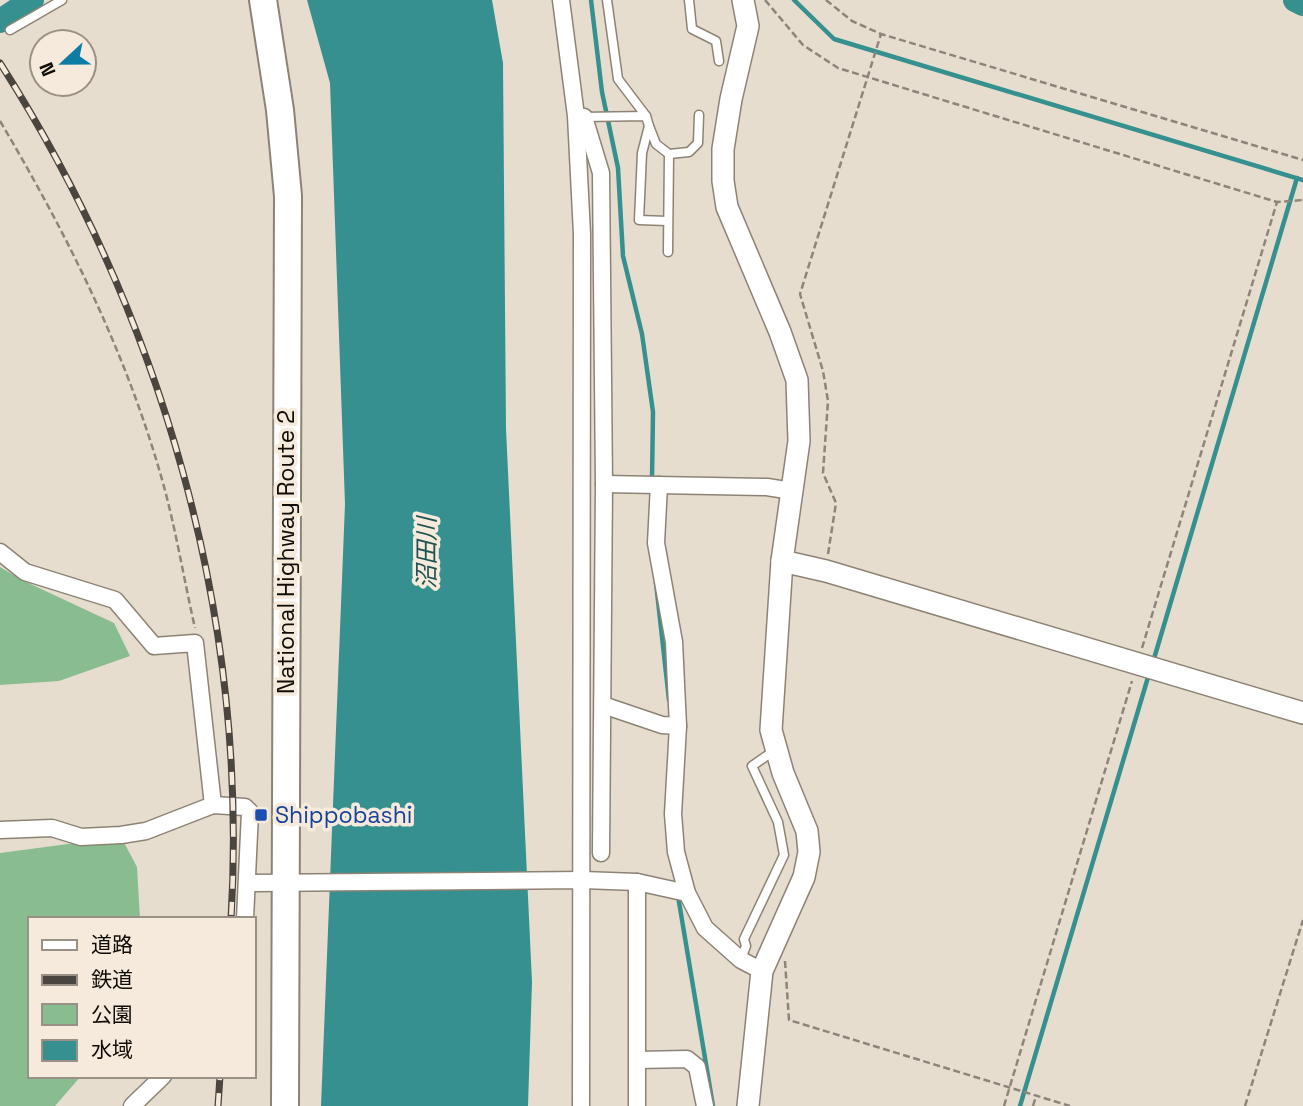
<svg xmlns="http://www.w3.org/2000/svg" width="1303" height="1106" viewBox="0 0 1303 1106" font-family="'Space Grotesk','Noto Sans JP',sans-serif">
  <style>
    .green { fill: #89bc8e }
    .water { fill: #379090 }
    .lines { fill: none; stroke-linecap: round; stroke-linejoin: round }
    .stream { stroke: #379090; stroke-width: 4.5 }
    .river { stroke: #379090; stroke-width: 24 }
    .service-casing { stroke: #8d8375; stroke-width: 11 }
    .minor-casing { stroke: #8d8375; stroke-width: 19 }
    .tertiary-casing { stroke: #8d8375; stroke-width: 24 }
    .trunk-casing { stroke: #8d8375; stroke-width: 30 }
    .path { stroke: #8d857b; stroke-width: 2.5; stroke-dasharray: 7 3.5; stroke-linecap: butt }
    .service { stroke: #fff; stroke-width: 8 }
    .minor { stroke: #fff; stroke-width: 16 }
    .tertiary { stroke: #fff; stroke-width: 21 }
    .trunk { stroke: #fff; stroke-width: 26 }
    .rail-casing { stroke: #4a453e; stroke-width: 7 }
    .rail { stroke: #f5eadb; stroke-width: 4.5; stroke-dasharray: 13; stroke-linecap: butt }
    .transit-dot { fill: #1a4fb4; stroke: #f5eadb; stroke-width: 2.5 }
    .labels { text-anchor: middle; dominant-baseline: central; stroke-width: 7; stroke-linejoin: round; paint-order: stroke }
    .street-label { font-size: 23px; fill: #0f0b07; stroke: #f5eadb }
    .transit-label { font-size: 23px; fill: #164399; stroke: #f5eadb; text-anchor: start }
    .water-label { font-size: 24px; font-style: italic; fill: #205353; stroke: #f5eadb }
  </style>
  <rect width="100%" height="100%" fill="#e7ddce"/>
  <g class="green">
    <path d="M0,567L22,580L114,623L130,656L59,681L0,685Z"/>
    <path d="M121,837L137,867L140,919H30V1076H81L55,1106H0V853Z"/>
  </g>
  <path class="water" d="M307,0H492L503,63L506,429L532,982L528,1106H321L345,504L330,83Z"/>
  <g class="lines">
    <g class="stream">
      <path d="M591,0L602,92L618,168L623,256L642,334L653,412L652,480"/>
      <path d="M794,0L834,39L1303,180"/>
      <path d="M656,583L669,700"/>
      <path d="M1153,662L1297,178"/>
      <path d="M678,896L713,1106"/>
      <path d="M1020,1106L1149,674"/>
    </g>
    <g class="river">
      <path d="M1295,0L1303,4"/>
      <path d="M0,21L32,0"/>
    </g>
    <defs>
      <g id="service">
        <path d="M607,0L618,79L646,116"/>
        <path d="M689,0L692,29L716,41L719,61"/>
        <path d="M10,30L62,0"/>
        <path d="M583,117L646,116L649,126L642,153L639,220L667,221"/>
        <path d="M649,126L656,144L669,154L689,152L698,143L699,115"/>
        <path d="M668,252L669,154"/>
        <path d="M741,959L746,946L744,939L784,855L778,822L752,766L775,750"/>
      </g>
      <g id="minor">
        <path d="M561,0L576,116L582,234L581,1106"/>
        <path d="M584,117L601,173L604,484L601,853"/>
        <path d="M604,484L767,487L792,491"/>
        <path d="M659,485L656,543L674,642L678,726L673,814L676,852L687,893L705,928L741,960L762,971"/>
        <path d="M0,552L25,572L115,600L154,646L195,643L213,805"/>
        <path d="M603,705L662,725L678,726"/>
        <path d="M0,830L52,828L81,837L121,835L146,831L213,805L245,807L250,812L245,919"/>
        <path d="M248,883L583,880L637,882L687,893"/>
        <path d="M638,1060L687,1059L697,1067L705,1106"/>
        <path d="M132,1106L163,1076"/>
        <path d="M637,1106V882"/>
      </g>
      <g id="tertiary">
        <path d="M743,0L748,26L731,99L723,149V181L727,207L780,332L797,380L799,441L782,561L771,730L783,773L807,831L809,852L804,877L762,971L748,1106"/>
        <path d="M782,561L826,571L1303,713"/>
      </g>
      <path id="trunk" d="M263,0L280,110L288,196L285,1106"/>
    </defs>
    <use href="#service" class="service-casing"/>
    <use href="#minor" class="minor-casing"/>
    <use href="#tertiary" class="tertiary-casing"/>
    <use href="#trunk" class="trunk-casing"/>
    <g class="path">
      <path d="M765,0L803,45L838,68L1277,202L1303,200"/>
      <path d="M826,0L852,21L881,34L1303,160"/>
      <path d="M0,121C68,236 127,354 163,483C176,530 184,580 195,628"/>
      <path d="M828,554L836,503L823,473L828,401L823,371L800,294L881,34"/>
      <path d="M1142,648L1277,202"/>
      <path d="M785,961L789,1020L1070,1106"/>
      <path d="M1004,1106L1132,681"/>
      <path d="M1033,1106L1036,1096"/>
      <path d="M1245,1106L1303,920"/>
    </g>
    <use href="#service" class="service"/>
    <use href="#minor" class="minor"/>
    <use href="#tertiary" class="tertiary"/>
    <use href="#trunk" class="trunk"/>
    <defs>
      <g id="rail">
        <path d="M0,63C162,317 249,616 231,919"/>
        <path d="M218,1106L220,1076"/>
      </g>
    </defs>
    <use href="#rail" class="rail-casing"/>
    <use href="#rail" class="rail"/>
  </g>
  <rect class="transit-dot" x="254" y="808" width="14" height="14" rx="3.5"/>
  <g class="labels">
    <g class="street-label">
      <text transform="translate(286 552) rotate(-90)">National Highway Route 2</text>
    </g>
    <g class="transit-label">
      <text x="275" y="815">Shippobashi</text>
    </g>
    <g class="water-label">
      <text transform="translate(426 553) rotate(-90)">沼田川</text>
    </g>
  </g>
  <rect x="28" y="917" width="228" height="161" fill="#f5eadb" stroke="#999186" stroke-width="2"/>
  <rect x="42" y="940" width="35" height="10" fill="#ffffff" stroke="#999186" stroke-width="2"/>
  <text x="91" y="952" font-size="21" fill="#0f0b07">道路</text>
  <rect x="42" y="975" width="35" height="10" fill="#4a453e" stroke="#999186" stroke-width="2"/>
  <text x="91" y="987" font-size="21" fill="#0f0b07">鉄道</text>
  <rect x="42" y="1004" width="35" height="21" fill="#89bc8e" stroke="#999186" stroke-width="2"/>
  <text x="91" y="1022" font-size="21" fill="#0f0b07">公園</text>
  <rect x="42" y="1040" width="35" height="21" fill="#379090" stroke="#999186" stroke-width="2"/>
  <text x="91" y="1057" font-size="21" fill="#0f0b07">水域</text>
  <g transform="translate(63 63) rotate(248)"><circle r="33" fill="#f5eadb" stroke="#999186" stroke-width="2"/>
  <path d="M0-5L12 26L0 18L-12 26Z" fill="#0f7ca5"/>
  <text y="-10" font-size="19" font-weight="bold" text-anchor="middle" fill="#0f0b07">N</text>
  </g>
</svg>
